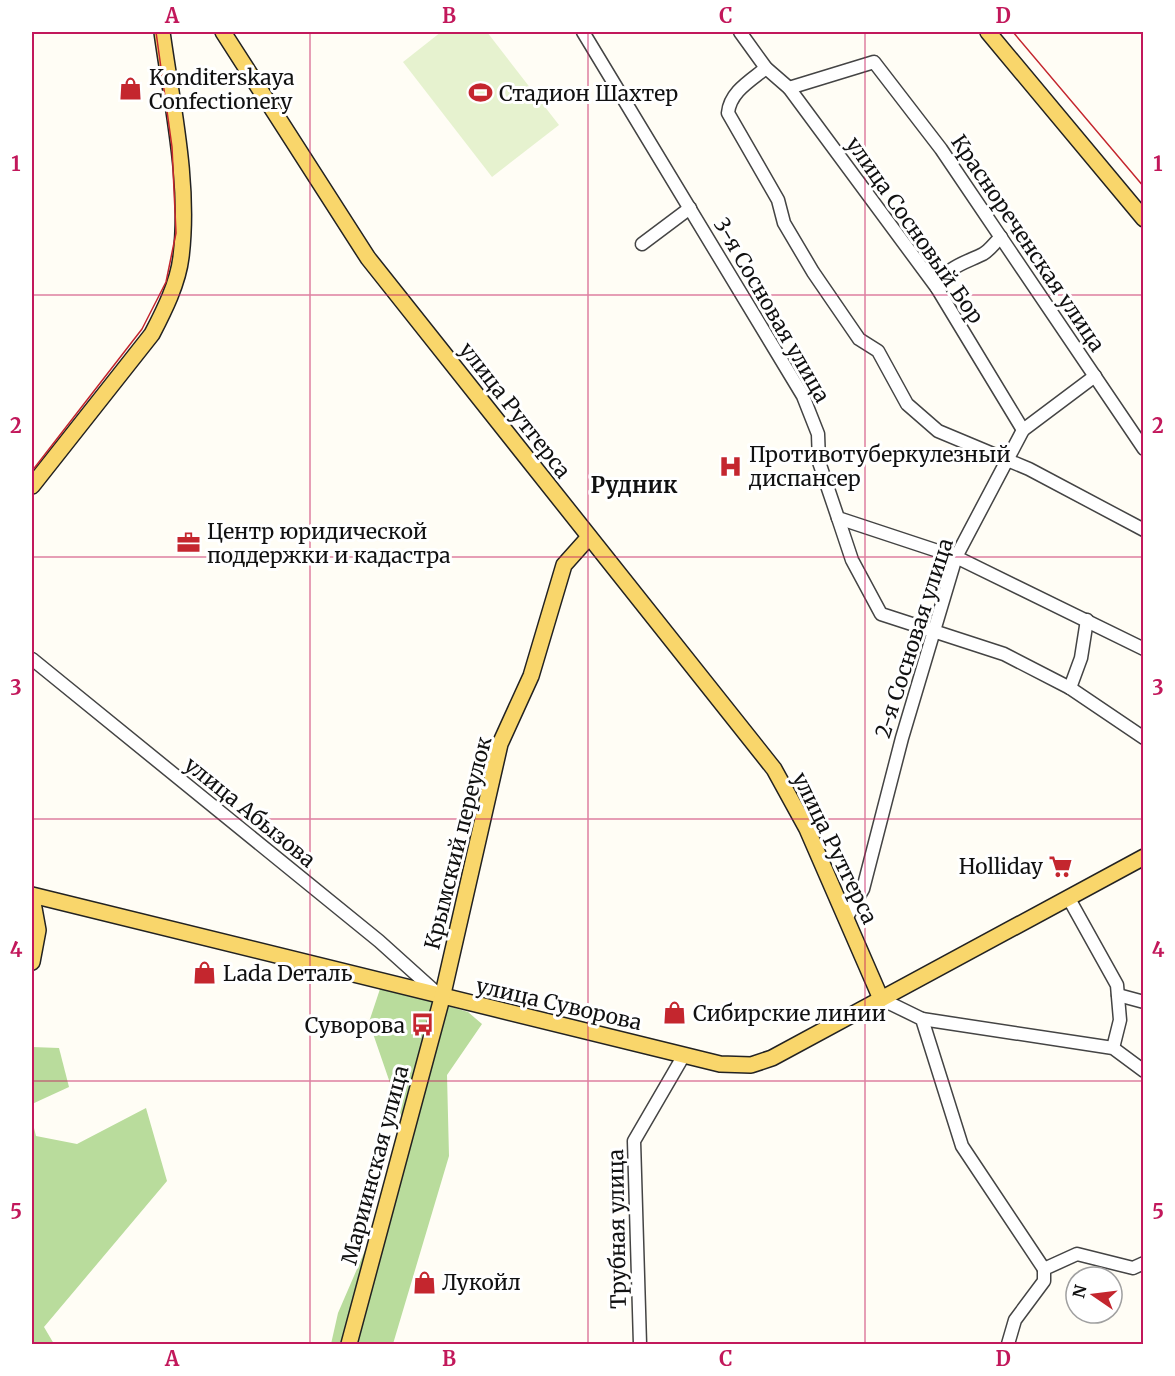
<svg xmlns="http://www.w3.org/2000/svg" width="1175" height="1376" viewBox="0 0 1175 1376" font-family="Merriweather,serif">
  <style>
    .forest { fill: #b9dc9c }
    .pitch { fill: #e6f2cf }
    .lines { fill: none; stroke-linecap: round; stroke-linejoin: round }
    .minor-casing { stroke: #444; stroke-width: 15 }
    .major-casing { stroke: #222; stroke-width: 18 }
    .minor { stroke: #fff; stroke-width: 12 }
    .major { stroke: #f9d66b; stroke-width: 15 }
    .tram { stroke: #c4262e; stroke-width: 1.5 }
    .grid { fill: none; stroke: #c2185b; stroke-width: 1.5; stroke-opacity: 0.55 }
    .labels { text-anchor: middle; dominant-baseline: central; stroke-width: 6; stroke-linejoin: round; paint-order: stroke }
    .poi-label { font-size: 21px; fill: #111; stroke: #fff; text-anchor: start }
    .street-label { font-size: 21px; fill: #111; stroke: #fff }
    .neighbourhood-label { font-size: 22px; font-weight: bold; fill: #111; stroke: #fff }
    .neatline { fill: none; stroke: #c2185b; stroke-width: 2 }
    .grid-label { font-size: 20px; text-anchor: middle; font-weight: bold; fill: #c2185b }
  </style>
  <rect width="100%" height="100%" fill="#fffdf5"/>
  <g class="forest">
    <path d="M381,986L468,1012L482,1024L447,1075L449,1156L393,1344H331L338,1313L411,1144L369,1022Z"/>
    <path d="M32,1047L59,1048L69,1087L32,1104Z"/>
    <path d="M146,1108L167,1181L44,1327L54,1344H32V1120L36,1136L77,1144Z"/>
  </g>
  <path class="pitch" d="M441,32H487L559,125L492,177L403,62Z"/>
  <g class="lines">
    <defs>
      <g id="minor">
        <path d="M583,32L803,396L818,434L819,462L838,518L956,557L1144,649"/>
        <path d="M740,32L766,68L789,88L874,62L941,149L1144,449"/>
        <path d="M766,68C750,81 730,92 728,113L778,200L784,223L813,272L859,339L878,351L907,404L938,431L1029,469L1144,530"/>
        <path d="M789,88L937,288L1023,430"/>
        <path d="M642,244L690,208"/>
        <path d="M937,288C945,267 965,263 983,254C990,250 995,242 1001,237"/>
        <path d="M838,518L852,560L881,614L1004,654L1070,688L1144,738"/>
        <path d="M32,659L379,941L439,995"/>
        <path d="M1070,688L1081,658L1087,620"/>
        <path d="M1068,897L1117,985L1120,1020L1113,1048"/>
        <path d="M847,917L863,889L902,738L956,557L1023,430L1095,376"/>
        <path d="M1118,995L1144,1002"/>
        <path d="M881,999L922,1019L962,1146L1044,1269"/>
        <path d="M922,1019L1113,1048L1144,1071"/>
        <path d="M640,1344L634,1141L684,1055"/>
        <path d="M1008,1344L1015,1320L1044,1281V1269L1077,1254L1133,1268L1144,1263"/>
      </g>
      <g id="major">
        <path d="M223,32L368,258L774,769L807,829L881,999"/>
        <path d="M988,32L1144,219"/>
        <path d="M32,486L152,334C164,311 178,283 181,257C190,183 172,105 162,32"/>
        <path d="M32,895L720,1064L751,1065L772,1058L1144,857"/>
        <path d="M32,897L38,930L32,962"/>
        <path d="M349,1344L442,998L500,744L531,676L564,565L589,537"/>
      </g>
    </defs>
    <use href="#minor" class="minor-casing"/>
    <use href="#major" class="major-casing"/>
    <use href="#minor" class="minor"/>
    <use href="#major" class="major"/>
    <g class="tram">
      <path d="M1013,32L1144,187"/>
      <path d="M32,471L142,329L166,282L176,233L172,147L156,32"/>
    </g>
  </g>
  <path class="grid" d="M310,32V1344M588,32V1344M865,32V1344M32,295H1144M32,557H1144M32,819H1144M32,1081H1144"/>
  <defs>
    <symbol id="shop-bare" viewBox="-9 -9 18 18"><path d="M-5-2.5h2.3a2.7 3.5 0 0 1 5.4 0H5L5.5 6h-11ZM-1.5-2.5h3a1.5 2.3 0 0 0-3 0Z" fill="#c4262e" stroke="#fff" stroke-width="2.5" paint-order="stroke"/></symbol>
    <symbol id="stadium-bare" viewBox="-9 -9 18 18"><path d="M0-5a6.5 5 0 1 0 0 10a6.5 5 0 1 0 0-10ZM-3.5-1.8h7v3.6h-7Z" fill="#c4262e" stroke="#fff" stroke-width="2.5" paint-order="stroke"/></symbol>
    <symbol id="hospital-bare" viewBox="-9 -9 18 18"><path d="M-5-5h3v3.5h4V-5h3V5h-3V1.5h-4V5h-3Z" fill="#c4262e" stroke="#fff" stroke-width="2.5" paint-order="stroke"/></symbol>
    <symbol id="office-bare" viewBox="-9 -9 18 18"><path d="M-6-3h4V-5.5h4V-3h4V5H-6ZM-1-4.5V-3h2v-1.5ZM-6 0V1H6V0Z" fill="#c4262e" stroke="#fff" stroke-width="2.5" paint-order="stroke"/></symbol>
    <symbol id="supermarket-bare" viewBox="-9 -9 18 18"><path d="M-6-5.5h2.5l.6 2H6L4.5 2H-2.5L-4.4-4H-6ZM-1.5 3.2a1.3 1.3 0 1 0 .1 0ZM3 3.2a1.3 1.3 0 1 0 .1 0Z" fill="#c4262e" stroke="#fff" stroke-width="2.5" paint-order="stroke"/></symbol>
    <symbol id="bus-bare" viewBox="-9 -9 18 18"><path d="M-5-6H5V4H4V6H2V4H-2V6H-4V4H-5ZM-3.5-4V0h7V-4ZM-3.5 1.2v1.5H-2V1.2ZM2 1.2v1.5H3.5V1.2Z" fill="#c4262e" stroke="#fff" stroke-width="2.5" paint-order="stroke"/></symbol>
  </defs>
  <g fill-rule="evenodd">
    <use href="#shop-bare" x="114" y="72" width="33" height="33"/>
    <use href="#stadium-bare" x="464" y="76" width="33" height="33"/>
    <use href="#hospital-bare" x="714" y="450" width="33" height="33"/>
    <use href="#office-bare" x="172" y="526" width="33" height="33"/>
    <use href="#supermarket-bare" x="1044" y="850" width="33" height="33"/>
    <use href="#shop-bare" x="188" y="956" width="33" height="33"/>
    <use href="#shop-bare" x="658" y="996" width="33" height="33"/>
    <use href="#bus-bare" x="406" y="1008" width="33" height="33"/>
    <use href="#shop-bare" x="408" y="1266" width="33" height="33"/>
  </g>
  <g class="labels">
    <g class="poi-label">
      <text x="149" y="77">Konditerskaya<tspan x="149" dy="24">Confectionery</tspan></text>
      <text x="499" y="93">Стадион Шахтер</text>
      <text x="749" y="454">Противотуберкулезный<tspan x="749" dy="24">диспансер</tspan></text>
      <text x="207" y="531">Центр юридической<tspan x="207" dy="24">поддержки и кадастра</tspan></text>
      <text x="1043" y="866" text-anchor="end">Holliday</text>
      <text x="223" y="973">Lada Dеталь</text>
      <text x="693" y="1013">Сибирские линии</text>
      <text x="405" y="1025" text-anchor="end">Суворова</text>
      <text x="442" y="1282">Лукойл</text>
    </g>
    <g class="street-label">
      <text transform="translate(915 230) rotate(55)">улица Сосновый Бор</text>
      <text transform="translate(1028 243) rotate(56)">Краснореченская улица</text>
      <text transform="translate(772 310) rotate(60)">3-я Сосновая улица</text>
      <text transform="translate(515 410) rotate(52)">улица Рутгерса</text>
      <text transform="translate(914 638) rotate(-72)">2-я Сосновая улица</text>
      <text transform="translate(250 812) rotate(39)">улица Абызова</text>
      <text transform="translate(458 843) rotate(-76)">Крымский переулок</text>
      <text transform="translate(835 848) rotate(64)">улица Рутгерса</text>
      <text transform="translate(559 1004) rotate(13)">улица Суворова</text>
      <text transform="translate(375 1165) rotate(-75)">Мариинская улица</text>
      <text transform="translate(617 1229) rotate(-91)">Трубная улица</text>
    </g>
    <g class="neighbourhood-label">
      <text x="634" y="485">Рудник</text>
    </g>
  </g>
  <rect width="1175" height="1376" fill="none" stroke="#ffffff" stroke-width="66"/>
  <g transform="translate(1094 1295) rotate(284)"><circle r="28" fill="#ffffff" stroke="#a0a0a0" stroke-width="1.5"/>
  <path d="M0-4.5L10 22L0 15L-10 22Z" fill="#c4262e"/>
  <text y="-9" font-size="16" font-weight="bold" text-anchor="middle" fill="#111111">N</text>
  </g>
  <rect x="33" y="33" width="1109" height="1310" class="neatline"/>
  <g class="grid-label">
    <text x="172" y="23">A</text>
    <text x="449" y="23">B</text>
    <text x="726" y="23">C</text>
    <text x="1003" y="23">D</text>
    <text x="16" y="171">1</text>
    <text x="1158" y="171">1</text>
    <text x="16" y="433">2</text>
    <text x="1158" y="433">2</text>
    <text x="16" y="695">3</text>
    <text x="1158" y="695">3</text>
    <text x="16" y="957">4</text>
    <text x="1158" y="957">4</text>
    <text x="16" y="1219">5</text>
    <text x="1158" y="1219">5</text>
    <text x="172" y="1366">A</text>
    <text x="449" y="1366">B</text>
    <text x="726" y="1366">C</text>
    <text x="1003" y="1366">D</text>
  </g>
</svg>
